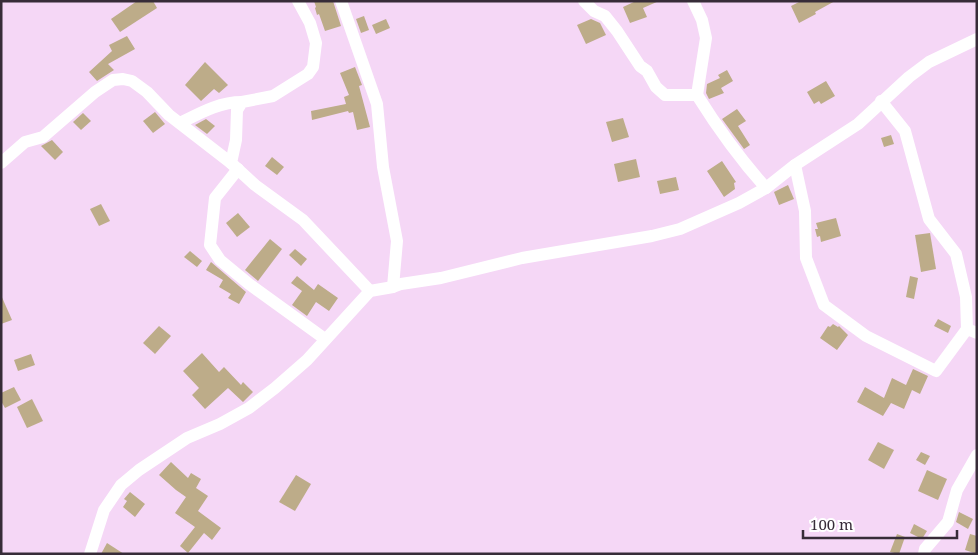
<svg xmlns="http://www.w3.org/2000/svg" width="978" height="555" viewBox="0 0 978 555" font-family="'Noto Serif',serif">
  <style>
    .building { fill: #bdac89 }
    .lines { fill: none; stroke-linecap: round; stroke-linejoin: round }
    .minor { stroke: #fff; stroke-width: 12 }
  </style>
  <rect width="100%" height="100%" fill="#f5d7f6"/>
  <g class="building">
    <path d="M137,1H153L157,8L120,32L111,19Z"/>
    <path d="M314,1H333L341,26L325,31L319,14L317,15L315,8L316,7Z"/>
    <path d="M636,1H659L643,8L647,17L630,23L623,7Z"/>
    <path d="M801,1H835L815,12L816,14L799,23L791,6Z"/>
    <path d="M364,16L369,30L361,33L356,19Z"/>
    <path d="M386,19L390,28L376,34L372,25Z"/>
    <path d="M591,19L600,23L606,35L586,44L577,25Z"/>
    <path d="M127,36L135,49L108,64L114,70L97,81L89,72L112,51L109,45Z"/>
    <path d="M205,62L228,85L219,93L214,89L201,101L185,85Z"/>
    <path d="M355,67L362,85L359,86L370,127L357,130L353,112L349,113L348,111L312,120L311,111L346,104L344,97L349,95L340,73Z"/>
    <path d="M727,70L733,81L721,88L724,93L709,99L706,93L707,84L720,78L718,75Z"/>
    <path d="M826,81L835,96L821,104L819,101L814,104L807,92Z"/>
    <path d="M737,109L746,121L738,126L750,145L744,149L722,119Z"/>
    <path d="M155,112L165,124L153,133L143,121Z"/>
    <path d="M83,113L91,121L81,130L73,122Z"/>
    <path d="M623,118L629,137L612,142L606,122Z"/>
    <path d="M206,119L215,126L207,134L195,125Z"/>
    <path d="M891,135L894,144L884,147L881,138Z"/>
    <path d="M52,140L63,152L55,160L41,146Z"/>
    <path d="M272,157L284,167L277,175L265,166Z"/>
    <path d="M636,159L640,177L618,182L614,164Z"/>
    <path d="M722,161L736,182L734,183L735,189L724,197L707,171Z"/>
    <path d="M676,177L679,190L660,194L657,181Z"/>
    <path d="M788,185L794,199L779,205L774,192Z"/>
    <path d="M101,204L110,221L99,226L90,209Z"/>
    <path d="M238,213L250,227L237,237L226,223Z"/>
    <path d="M836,218L841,236L821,242L820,236L817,237L815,229H818L816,223Z"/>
    <path d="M930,233L936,269L921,272L915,235Z"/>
    <path d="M270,239L282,249L258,281L245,270Z"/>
    <path d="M295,249L307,259L301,266L289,255Z"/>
    <path d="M190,251L202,261L197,267L184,257Z"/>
    <path d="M211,262L246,292L239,304L228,298L231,294L219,287L223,280L206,270Z"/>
    <path d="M297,276L314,290L318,284L338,298L329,311L316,302L307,316L292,305L302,291L291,283Z"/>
    <path d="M910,276L918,278L914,299L906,297Z"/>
    <path d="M1,295L12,320L1,324Z"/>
    <path d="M938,319L951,326L948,333L934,326Z"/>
    <path d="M833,324L838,327L839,326L848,335L837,350L820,338L828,326L830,327Z"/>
    <path d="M159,326L171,336L155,354L143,343Z"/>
    <path d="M202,353L219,372L224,367L241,385L243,382L253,392L243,402L228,388L205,409L192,395L199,388L183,371Z"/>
    <path d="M31,354L35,365L18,371L14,360Z"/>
    <path d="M913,369L928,376L920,394L912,390L904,409L891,403L883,416L857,402L865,387L884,398L892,378L906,385Z"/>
    <path d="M14,387L21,400L5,408L1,401V393Z"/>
    <path d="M32,399L43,421L27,428L17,407Z"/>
    <path d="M878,442L894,450L884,469L868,460Z"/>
    <path d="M921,452L930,456L925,465L916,460Z"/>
    <path d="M171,462L188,478L191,473L201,479L196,488L208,496L198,511L221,528L212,540L204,533L188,553L180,546L195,527L175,513L186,497L176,490L159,475Z"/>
    <path d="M927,470L947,479L938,500L918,491Z"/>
    <path d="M296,475L311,484L295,511L279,502Z"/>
    <path d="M130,492L145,504L135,517L123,507L127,501L124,499Z"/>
    <path d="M959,512L973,519L968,529L956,522Z"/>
    <path d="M914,524L927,531L922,539L910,533Z"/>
    <path d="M897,534L905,537L899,554L890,552Z"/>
    <path d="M970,534L977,536V554L965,550Z"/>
    <path d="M107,543L124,554H101Z"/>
  </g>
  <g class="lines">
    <g class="minor">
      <path d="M298,1L310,23L316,43L313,67L308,74L273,96L242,102L237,110L236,140L231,163L255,185L303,220L370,291"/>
      <path d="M341,1L377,104L383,167L397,241L393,287"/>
      <path d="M584,1L594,11L605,16L617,31L640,66L647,71L656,87L665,95H697C717,127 740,159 766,188"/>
      <path d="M693,1L702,20L706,38L697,95"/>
      <path d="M881,101L905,131L929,219L956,254L966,297L967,329L977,333"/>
      <path d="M180,123C200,113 219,102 242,102"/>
      <path d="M1,163L25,142L43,137L95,92L113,80L123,79L132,81L147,92L169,115L231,163"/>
      <path d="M795,165L805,211L806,258L824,305L866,336L936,371L967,329"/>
      <path d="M238,169L215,198L210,245L220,260L249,284L325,339"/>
      <path d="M90,554L104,510L121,485L139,470L187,438L220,424L249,408L275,388L307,360L370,291L393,287L401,284L441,278L522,258L652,236L680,229L739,203L766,188L795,165L858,124L909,77L929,62L977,39"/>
      <path d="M924,554L925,549L948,522L957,490L977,455"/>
    </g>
  </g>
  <rect width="978" height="555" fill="none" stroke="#372c38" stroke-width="5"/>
  <path d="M803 530v8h154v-8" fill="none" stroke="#372c38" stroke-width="2.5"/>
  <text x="810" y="530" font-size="15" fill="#372c38" stroke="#ffffff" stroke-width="4" paint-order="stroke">100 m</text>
</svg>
